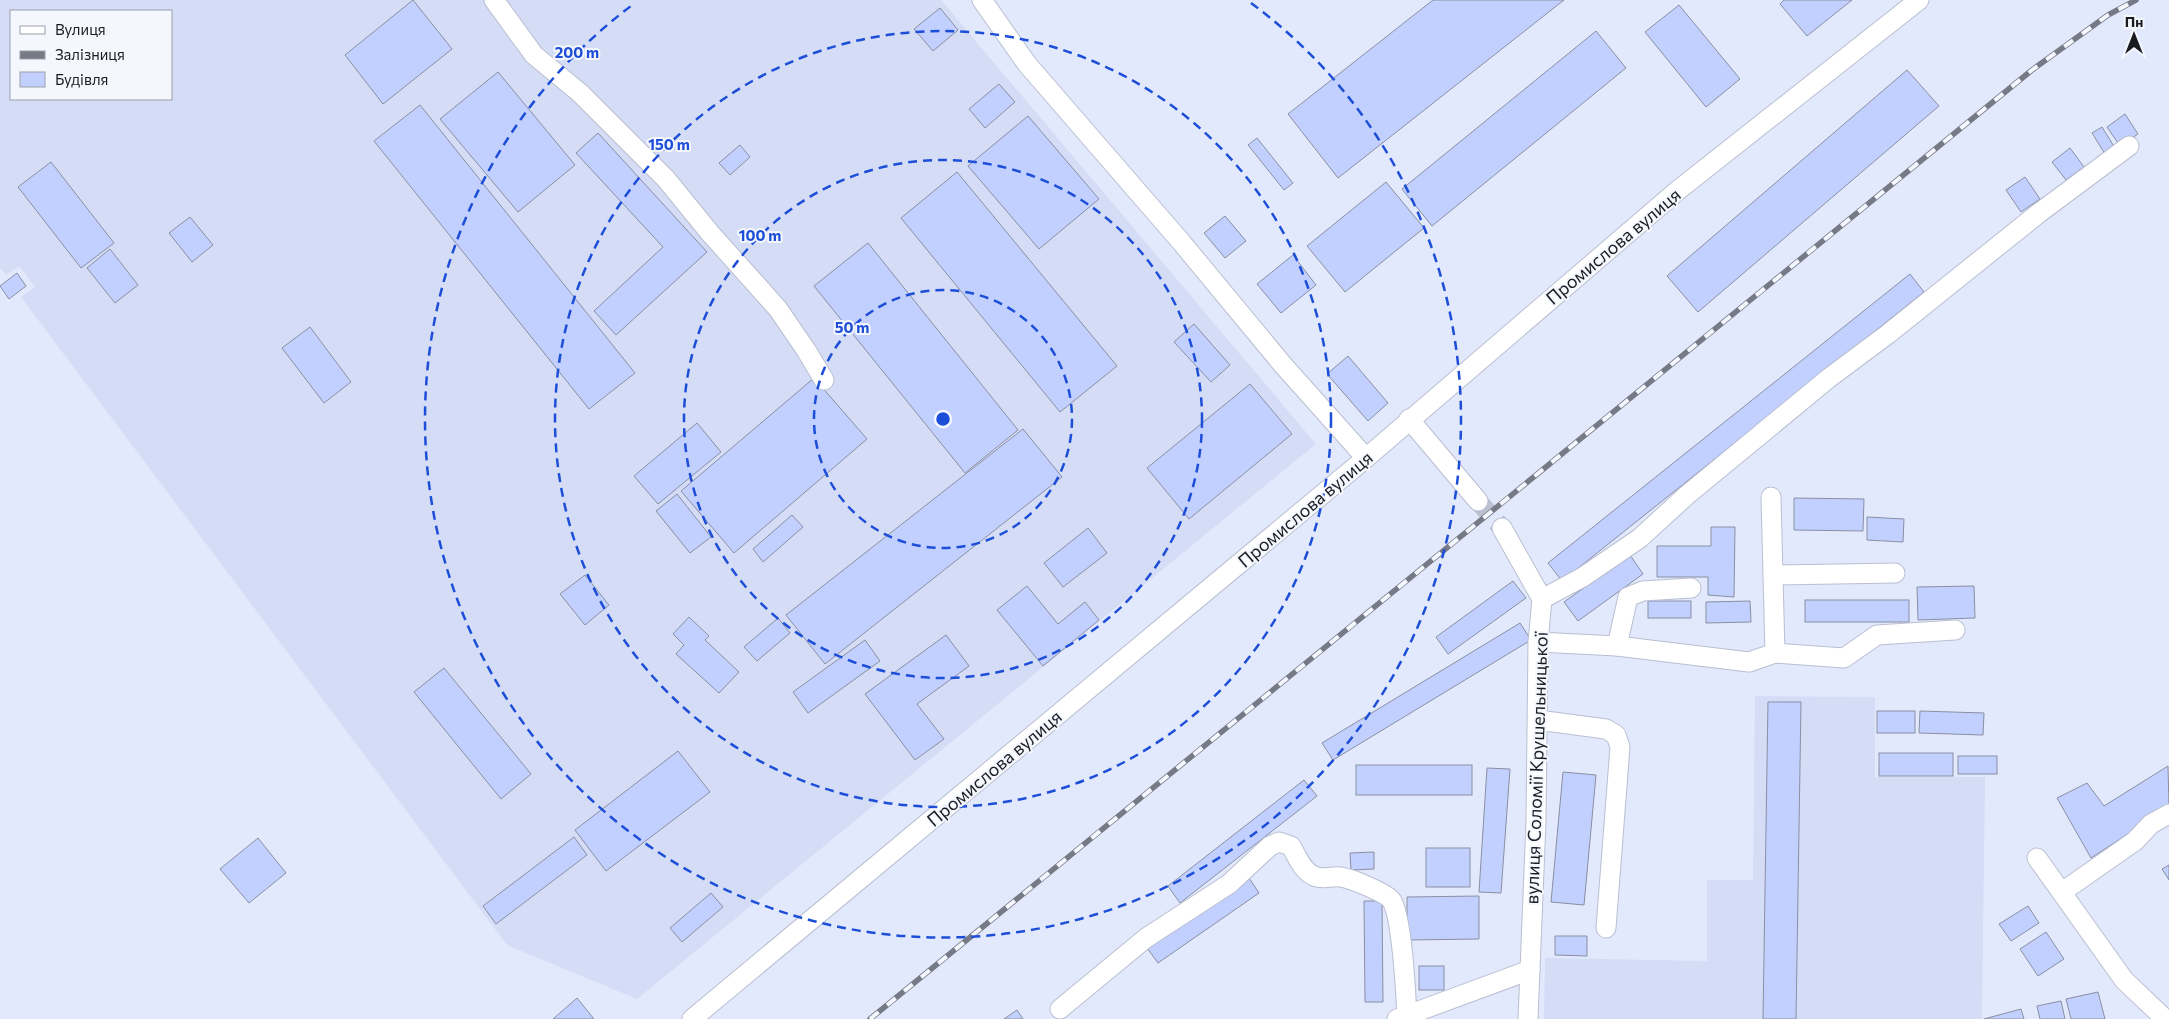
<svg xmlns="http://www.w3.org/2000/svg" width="2169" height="1019" viewBox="0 0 2169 1019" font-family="Commissioner,sans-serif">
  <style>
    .built { fill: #d4dcf6; fill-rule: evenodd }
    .building { fill: #c2d0ff; stroke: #8a8fa1 }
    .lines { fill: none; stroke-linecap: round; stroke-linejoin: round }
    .minor-tunnel { stroke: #bbc0d0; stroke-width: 19; stroke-dasharray: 19 9; stroke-linecap: butt }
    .minor-casing { stroke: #b9bfd1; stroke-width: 21 }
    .minor { stroke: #fff; stroke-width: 19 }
    .rail-casing { stroke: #767a86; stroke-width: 5.5 }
    .rail { stroke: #f4f7fe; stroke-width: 4; stroke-dasharray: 11; stroke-linecap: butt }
    .ring { fill: none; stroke: #1d4ed8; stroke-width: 2.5; stroke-dasharray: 9 6 }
    .labels { text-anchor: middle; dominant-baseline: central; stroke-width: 4; stroke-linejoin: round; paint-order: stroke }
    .street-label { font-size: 18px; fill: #1a1c22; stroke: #f4f7fe }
    .centre { fill: #1d4ed8; stroke: #f4f7fe; stroke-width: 2.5 }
    .ring-label { font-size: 15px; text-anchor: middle; font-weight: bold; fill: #1d4ed8; stroke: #f4f7fe; stroke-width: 4; stroke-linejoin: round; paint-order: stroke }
  </style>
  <rect width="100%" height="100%" fill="#e3e9fc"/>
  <g class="built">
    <path d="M0,0H941L1316,444L637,999L507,945L21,297L35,287L19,266L6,275L0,268ZM11,11H171V99H11Z"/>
    <path d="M1755,696L1875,697V777H1985L1982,1019H1544L1545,958L1707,961V880H1753Z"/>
  </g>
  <g class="building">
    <path d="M413,0L452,49L383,104L345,55Z"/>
    <path d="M1433,0H1564L1338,178L1288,114Z"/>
    <path d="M1784,0H1852L1807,36L1780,4Z"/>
    <path d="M1679,5L1740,79L1706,107L1645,32Z"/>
    <path d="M940,8L958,30L933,51L914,29Z"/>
    <path d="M1596,31L1626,68L1432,226L1402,189Z"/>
    <path d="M1907,70L1939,106L1698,312L1667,276Z"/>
    <path d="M498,72L575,165L518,212L440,119Z"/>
    <path d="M999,84L1015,102L985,128L969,109Z"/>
    <path d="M420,105L635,373L589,409L374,141Z"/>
    <path d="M2125,114L2138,134L2120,146L2107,127Z"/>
    <path d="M1028,116L1099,199L1039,249L968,166Z"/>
    <path d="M2102,127L2115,148L2105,154L2092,133Z"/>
    <path d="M598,133L707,252L616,335L594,311L663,247L576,153Z"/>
    <path d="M1257,138L1293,183L1284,190L1248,145Z"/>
    <path d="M740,145L750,157L730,175L719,163Z"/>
    <path d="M2070,148L2084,167L2066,180L2052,162Z"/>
    <path d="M51,162L114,243L81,268L18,187Z"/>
    <path d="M957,172L1117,366L1060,412L901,218Z"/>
    <path d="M2025,177L2040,199L2021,212L2006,190Z"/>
    <path d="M1386,182L1424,228L1345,292L1307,246Z"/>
    <path d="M1225,216L1246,241L1225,258L1204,233Z"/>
    <path d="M190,217L213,245L192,262L169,233Z"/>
    <path d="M868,243L1018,430L965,473L814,286Z"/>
    <path d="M110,249L138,285L115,303L87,268Z"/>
    <path d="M1293,255L1316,285L1281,313L1257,284Z"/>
    <path d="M17,273L26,286L9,299L0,286Z"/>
    <path d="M1910,274L1924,292L1562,581L1548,563Z"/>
    <path d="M1194,324L1230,365L1211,382L1174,342Z"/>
    <path d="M310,327L351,382L324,403L282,348Z"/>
    <path d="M1348,356L1388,403L1368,421L1327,374Z"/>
    <path d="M814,378L867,439L734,553L681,491Z"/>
    <path d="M1250,384L1292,434L1189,519L1147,468Z"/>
    <path d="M697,423L721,452L658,504L634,476Z"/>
    <path d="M1023,429L1062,477L825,664L786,615Z"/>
    <path d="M677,494L711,537L690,553L656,511Z"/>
    <path d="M1794,498L1864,499L1863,531L1794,530Z"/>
    <path d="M792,515L803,527L763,562L753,549Z"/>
    <path d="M1867,517L1904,519L1903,542L1867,540Z"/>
    <path d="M1711,527H1735L1734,597L1708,595V577H1657V546H1711Z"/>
    <path d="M1088,528L1107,553L1063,587L1044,563Z"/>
    <path d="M1630,555L1643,574L1578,621L1564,602Z"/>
    <path d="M585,575L609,605L585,625L560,594Z"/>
    <path d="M1513,581L1526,598L1448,654L1436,637Z"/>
    <path d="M1027,586L1058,624L1085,602L1099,620L1043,666L997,610Z"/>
    <path d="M1974,586L1975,618L1918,620L1917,587Z"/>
    <rect x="1805" y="600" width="104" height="22"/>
    <rect x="1648" y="601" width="43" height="17"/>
    <path d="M1750,601L1751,622L1706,623V602Z"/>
    <path d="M689,617L709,636L705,640L739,672L719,693L676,654L684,645L673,634Z"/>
    <path d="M778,618L790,633L757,661L744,647Z"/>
    <path d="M1520,623L1531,640L1333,760L1322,743Z"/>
    <path d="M946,635L969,666L917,704L944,739L915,760L865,694Z"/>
    <path d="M865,640L880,661L808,713L793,692Z"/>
    <path d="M444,668L531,774L501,799L414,692Z"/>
    <path d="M1768,702H1801L1796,1019H1763Z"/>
    <rect x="1877" y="711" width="38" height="22"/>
    <path d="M1920,711L1984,713L1983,735L1919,733Z"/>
    <path d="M678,751L710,792L606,871L575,830Z"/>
    <rect x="1879" y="753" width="74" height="23"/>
    <rect x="1958" y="756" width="39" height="18"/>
    <rect x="1356" y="765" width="116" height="30"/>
    <path d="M2168,766L2169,807L2091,858L2057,798L2087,783L2104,806Z"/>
    <path d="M1487,768L1510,769L1501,893L1479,892Z"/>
    <path d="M1563,772L1596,775L1584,905L1551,902Z"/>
    <path d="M1304,780L1317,796L1180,903L1168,886Z"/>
    <path d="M574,837L587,855L496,924L483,906Z"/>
    <path d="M258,838L286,873L249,903L220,869Z"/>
    <rect x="1426" y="848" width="44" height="39"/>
    <path d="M1374,852V869L1351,870L1350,853Z"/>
    <path d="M2169,865V880L2162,869Z"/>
    <path d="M1249,878L1259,893L1158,963L1147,948Z"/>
    <path d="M711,893L723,907L682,942L670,928Z"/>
    <path d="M1479,896V939L1407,940V897Z"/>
    <path d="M1364,901H1382L1383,1002H1365Z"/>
    <path d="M2028,906L2039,923L2011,941L1999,924Z"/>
    <path d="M2046,932L2064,959L2038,976L2020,949Z"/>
    <path d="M1555,936H1587V956L1555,955Z"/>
    <rect x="1419" y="966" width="25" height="24"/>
    <path d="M2098,992L2105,1019H2071L2066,999Z"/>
    <path d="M577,998L594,1019H553Z"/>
    <path d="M2061,1001L2065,1019H2040L2037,1006Z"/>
    <path d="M2021,1009L2024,1019H1984Z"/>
    <path d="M1017,1010L1023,1019H1004Z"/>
  </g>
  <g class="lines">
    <path class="minor-tunnel" d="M1478,501L1502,528"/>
    <defs>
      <g id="minor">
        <path d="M494,0L534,55L580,93L666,179L710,233L778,309L806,350L824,380"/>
        <path d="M982,0L1027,64L1182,243L1283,365L1366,458"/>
        <path d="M1409,419L1478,501"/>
        <path d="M1771,497L1775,653"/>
        <path d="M1502,528L1542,599L1538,642L1536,821L1528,1019"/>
        <path d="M1773,575L1895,573"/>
        <path d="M1542,599L1583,577L1640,538L1687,495L1829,378L1888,334L2039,213L2129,146"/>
        <path d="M1538,642L1617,646L1749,662L1775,653L1844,658L1877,635L1955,630"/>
        <path d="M1617,646L1628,597L1643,591L1691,588"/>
        <path d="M1538,720L1606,729L1616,735L1620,747L1606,928"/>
        <path d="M2037,858L2124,980L2165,1019"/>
        <path d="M2062,892L2135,841L2151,824L2169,814"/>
        <path d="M1060,1009L1146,938L1229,884L1270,846L1279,842L1291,846C1297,856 1302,871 1314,876C1322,880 1331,876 1340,877C1350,878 1387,893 1392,901C1402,919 1406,995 1407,1019"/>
        <path d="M692,1019L1366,458L1677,191L1919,0"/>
        <path d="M1397,1019L1530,970"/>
      </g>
    </defs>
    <use href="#minor" class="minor-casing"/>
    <use href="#minor" class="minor"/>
    <defs>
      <path id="rail" d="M870,1019L2032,70L2108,15L2136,0"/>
    </defs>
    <use href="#rail" class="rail-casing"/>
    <use href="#rail" class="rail"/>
  </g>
  <g class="ring">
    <circle cx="943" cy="419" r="129"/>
    <circle cx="943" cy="419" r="259"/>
    <circle cx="943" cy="419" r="388"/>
    <path d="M1251 3A518 518 0 1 1 635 3"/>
  </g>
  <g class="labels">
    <g class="street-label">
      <text transform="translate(1613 246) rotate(-40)">Промислова вулиця</text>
      <text transform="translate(1305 509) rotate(-40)">Промислова вулиця</text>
      <text transform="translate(994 768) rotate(-40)">Промислова вулиця</text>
      <text transform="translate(1536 768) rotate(-88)">вулиця Соломії Крушельницької</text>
    </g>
  </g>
  <circle cx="943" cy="419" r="8" class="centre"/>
  <g class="ring-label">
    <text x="577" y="58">200 m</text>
    <text x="669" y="150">150 m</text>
    <text x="760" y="241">100 m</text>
    <text x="852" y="333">50 m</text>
  </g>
  <rect x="10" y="10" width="162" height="90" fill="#f4f7fe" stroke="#9d9fa6"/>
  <rect x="20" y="26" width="25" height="8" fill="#ffffff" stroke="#9d9fa6"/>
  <text x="55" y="35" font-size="15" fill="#1a1c22">Вулиця</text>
  <rect x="20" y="51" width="25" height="8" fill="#767a86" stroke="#9d9fa6"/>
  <text x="55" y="60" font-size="15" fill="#1a1c22">Залізниця</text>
  <rect x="20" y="72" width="25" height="15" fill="#c2d0ff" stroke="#9d9fa6"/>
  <text x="55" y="85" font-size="15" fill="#1a1c22">Будівля</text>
  <g transform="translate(2134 35)" stroke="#f4f7fe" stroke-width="4" paint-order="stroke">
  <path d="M0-4L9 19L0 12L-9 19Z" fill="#1a1c22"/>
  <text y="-8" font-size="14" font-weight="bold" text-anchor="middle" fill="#1a1c22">Пн</text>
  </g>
</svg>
